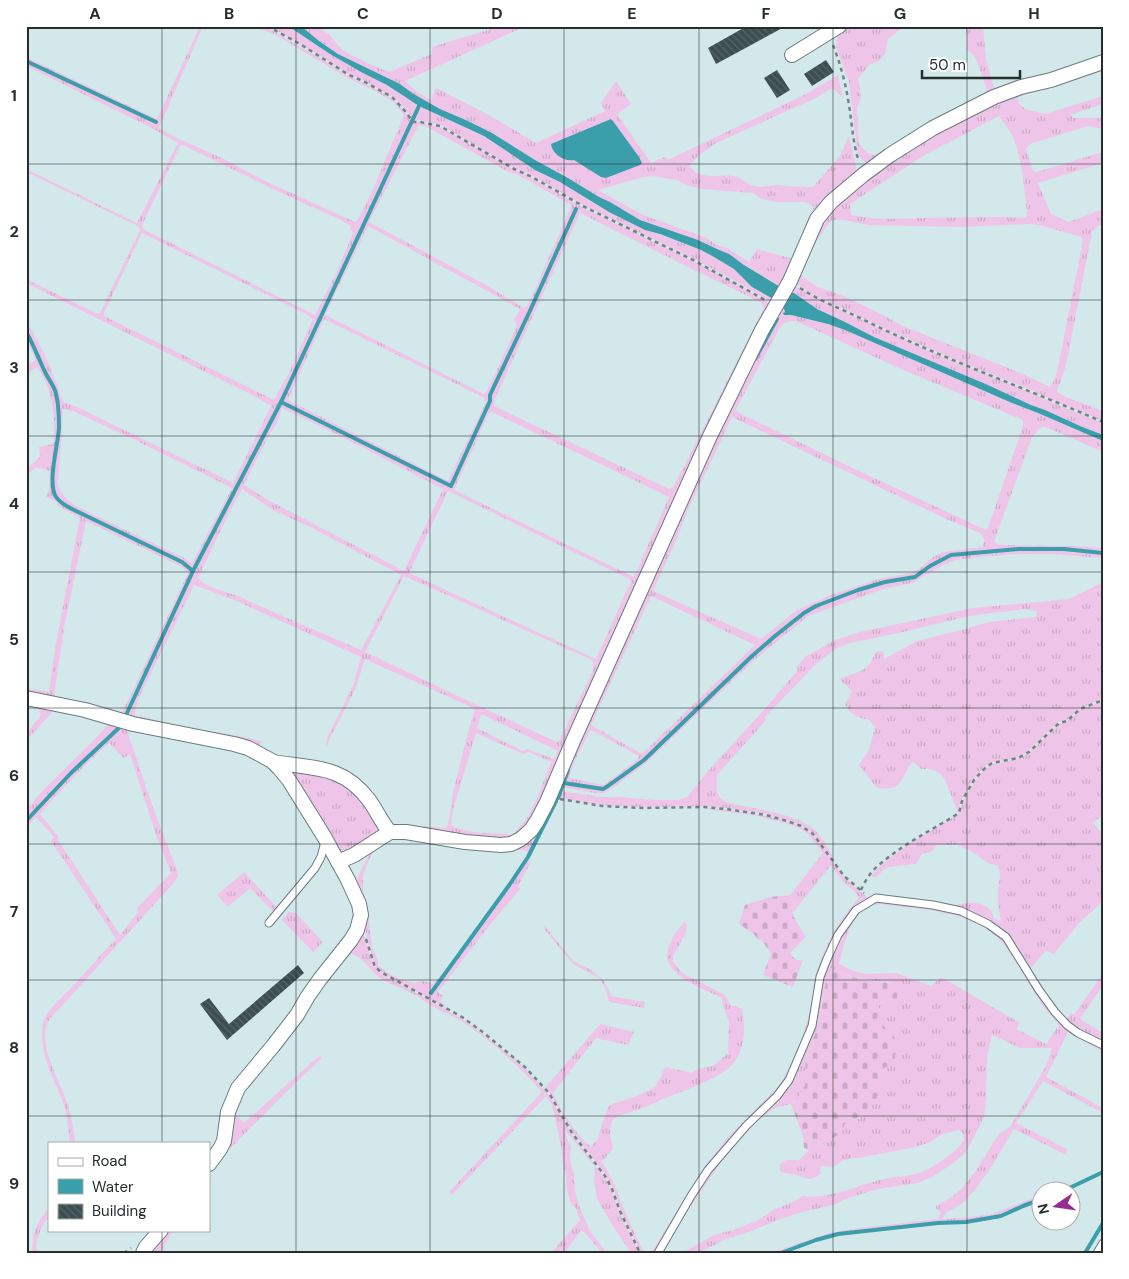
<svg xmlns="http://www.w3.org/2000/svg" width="1129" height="1279" viewBox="0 0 1129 1279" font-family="'DM Sans',sans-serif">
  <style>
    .grass { fill: url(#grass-tufts); fill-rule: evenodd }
    .cemetery { fill: url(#cemetery-stones) }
    .water { fill: #3b9fab }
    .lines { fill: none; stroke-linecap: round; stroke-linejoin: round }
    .stream { stroke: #3b9fab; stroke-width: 4 }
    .building { fill: url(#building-back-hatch) }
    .service-casing { stroke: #697c7f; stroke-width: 9 }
    .minor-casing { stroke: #697c7f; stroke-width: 16 }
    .path { stroke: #758385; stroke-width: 2.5; stroke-dasharray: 4 4; stroke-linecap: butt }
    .service { stroke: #fff; stroke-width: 7 }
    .minor { stroke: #fff; stroke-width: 14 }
    .grid { fill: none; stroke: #252d2e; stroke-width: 1; stroke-opacity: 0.55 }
    .neatline { fill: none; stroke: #252d2e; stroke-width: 2 }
    .grid-label { font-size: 16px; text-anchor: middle; font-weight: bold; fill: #252d2e }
  </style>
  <defs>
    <pattern id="grass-tufts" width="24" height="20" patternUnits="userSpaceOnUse" patternTransform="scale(1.25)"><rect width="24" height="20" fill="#eec5e8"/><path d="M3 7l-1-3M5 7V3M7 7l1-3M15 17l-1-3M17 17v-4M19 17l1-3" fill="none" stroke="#ccaac7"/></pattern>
    <pattern id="cemetery-stones" width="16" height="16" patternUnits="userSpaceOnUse" patternTransform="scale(1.25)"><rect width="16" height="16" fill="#eec5e8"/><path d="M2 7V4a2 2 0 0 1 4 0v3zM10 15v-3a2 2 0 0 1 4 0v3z" fill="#ccaac7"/></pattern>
    <pattern id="building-back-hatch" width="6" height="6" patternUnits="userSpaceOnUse" patternTransform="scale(1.25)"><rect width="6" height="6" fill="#3c4e51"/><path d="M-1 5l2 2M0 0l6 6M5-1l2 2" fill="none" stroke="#566567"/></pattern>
  </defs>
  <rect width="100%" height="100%" fill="#d3e8eb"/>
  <g class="grass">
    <path d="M200,26H203L159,128L175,137L224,159L263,180L355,222L359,218L374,187L404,115L395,103L375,91L346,77L274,34L260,29L254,26H264L270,29C287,40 306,49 323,60C332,65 340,72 349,76C373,88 396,96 411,120L280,401L193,570L182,561L75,510L61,501L57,496L54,488V477L60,429L59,408L57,392L46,372L38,354L26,330V321C42,347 54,373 63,402L77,407L233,483L271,406L258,398L26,283V279L98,314L100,313L140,230L138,226L26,172V169L137,223L178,143L152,128L26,66V62L155,123L156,122L26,60V57L157,119ZM181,144L279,192L341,220L351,226L350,228L353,233L337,271L315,315L143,229L142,225ZM142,233L306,314L313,319L289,373L274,400L104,316V313ZM63,409L73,411L135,440L232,488L192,563L184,558L78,507C68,500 60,495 58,483L62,432Z"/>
    <path d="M269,26H288L330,54L354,68L387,85L415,103L417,107L412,118L399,102L393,97L363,80L350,75L324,58Z"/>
    <path d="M301,26H316L329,34L342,50L369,64L389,72L432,54V47L501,26H526L405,81L417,92L431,100L436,88L487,114L536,143L605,111L601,103L616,81L631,104L617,114L651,163L665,157L668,160L806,94L838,75L843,98L834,89H830L816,98L714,144L696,158L690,166C699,181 719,174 733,176C740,177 747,184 754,186C762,188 770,185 777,185C789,186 801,187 813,187L839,157L849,136L857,171L810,225L808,220L814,207L805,202H776L762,199L752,193L702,189L686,185L677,180L652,176L643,177L598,190L643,215L707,238L715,244L729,249L749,262L757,249L793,259L782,288L739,261L706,243L640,220L610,202L599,197L568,178L535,160L492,133L468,121L440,109L412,93L400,84L338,54L319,41Z"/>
    <path d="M844,26H905L888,39L885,54L879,61L869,65L858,79L860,88L861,98L857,108L859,143C862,148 867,155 874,155C879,155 886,149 891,146C915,130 941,117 966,104L868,163C862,161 860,157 857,151L849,82L836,47L838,33Z"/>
    <path d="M966,26H983L986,59L994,88L1042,75L1090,60L989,97L977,61L974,56L967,49Z"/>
    <path d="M1103,65V71L1018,97L1019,104L1025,109L1045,114L1103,96V104L1070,115L1074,118H1099L1103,117V129L1088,126L1030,144L1026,149L1033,171L1037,172L1103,152V163L1038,183L1051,214L1069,222L1103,209V224L1098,226L1092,232L1066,365L1057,392L1066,397L1103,411V421L1057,402L1029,389L946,356L886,329L808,292L796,283L825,215L862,180L968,113ZM999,116C1002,121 1007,127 1010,132C1022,152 1024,189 1027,212L1026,218C991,216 956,218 921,218C898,219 874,220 851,215L850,204L923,156ZM832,220H844L868,225L962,227L1030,224L1043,226L1081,237L1083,241C1076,276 1069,311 1062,347C1059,359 1058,377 1050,387L1023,374L905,327L881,314L846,297L816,286L803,277L801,273C810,254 818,235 832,220Z"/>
    <path d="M422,107L484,136L535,170L560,182L609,212L639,227L701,250L714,257L734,269L752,287L775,300L772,303L741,284L696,260L583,205L533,176L514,168L441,125L420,120L413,121L419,108Z"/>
    <path d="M419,122L440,127L513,169L532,178L582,207L695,262L740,286L767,302L771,306L539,816L510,841L393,829L391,824L396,825H412L446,828C451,819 451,804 453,793C460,765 466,737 475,709L365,659L355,690L330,738L327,746L326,745L328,736L353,686L361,657L234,600L194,585L138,700L134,715L191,729L239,736L261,741L260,745L252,746L26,694V688L49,692L55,648L80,518L57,505V502L46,497L49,490L50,471C37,467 34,465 26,478V470L40,457L39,447L53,444C56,417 53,389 37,367L26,374V366L36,360L26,338V334L44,373L55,392L57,408L58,429L52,477V488L57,502L84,517L183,565L191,572L129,703L125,713V716L127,715L194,572L281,403L452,486L491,402L490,396L530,313L577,209L575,208L529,312L489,395V401L451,485L282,401L370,211L413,123ZM419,125L427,127L505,170L520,176L571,205L570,209L530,301L527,306L524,308L486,285L369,222L413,136ZM580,213L688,267L760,302L763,305L764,308L673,488L669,489L494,406L495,399ZM368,226L520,309L514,320L517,326L488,389L484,394L325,315ZM324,319L483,397L486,402L448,481L288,400ZM282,408L342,437L443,489L404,571L268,500L244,485L268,437L277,423ZM492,412L669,497L634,577L454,490L489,413ZM242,489L273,510L312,528L401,575L361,650C321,633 280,615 240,597C229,592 205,588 198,578L230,511ZM448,491L629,579L631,581L596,659L409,573ZM86,521L182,567L188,573L122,713L63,699L54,695L64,628ZM404,576L592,660L593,663V670L560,740L557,742L479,706L365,652ZM481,714L558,751L554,759L527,749L523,751L477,728ZM476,733L523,754L529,752L551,762C544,781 537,800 527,818C523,824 517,827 515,834L511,836L508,834C491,833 465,834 451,825L453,810Z"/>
    <path d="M793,285L836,308L945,358L1028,391L1056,404L1103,423V435L1080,426L1045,410L1031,405L988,385L874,337L845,322L817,309L794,293L788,292Z"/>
    <path d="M783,305L785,308L784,315H791L828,324L845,330L1012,403L1038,413L1103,441V452L1046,427H1041L1032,437L994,542L1000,545L1078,546L1103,548V552L1064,548H1019L951,554L930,565L915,576L885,581L858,589L816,605L804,612L774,635L751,655L643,759L607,785L603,788L565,782L571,762L695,483L738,394L777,320L776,319L736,393L569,762L557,798L553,797L744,372ZM790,321H796L901,369L1023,420V426L988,528L986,530L859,471L735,411L779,329L784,323ZM732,417L944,518L980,533C986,538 984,541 983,547L943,552L933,557L918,570L911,573L878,579L828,596L797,610L761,639L653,591L676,541L686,514ZM651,596L755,645L642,754L591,725ZM590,731H593L639,756L638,759L604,785L569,778L574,762Z"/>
    <path d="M1019,550H1064L1103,554V558L1053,554H1019L988,556L956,560L943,565L912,583L883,589L808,616L753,661L646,763L617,785L604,793H595L563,787L564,784L603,790L608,787L644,761L753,656L775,636L805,613L817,607L858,591L885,583L916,578L931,566L951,556Z"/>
    <path d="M1103,582V699L1080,708L1067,720L1058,722L1028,751L1017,758L992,762L983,768L973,780L961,801L958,812L945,780L941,774L931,769H921L913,762L910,765C898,785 902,790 877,788L859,765L869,750L875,727L869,720L858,717L850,712L845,704L852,691L839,679C846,676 862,672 867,667C871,663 873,657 876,652L882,651L884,654V659L917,641L965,629L989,622L1036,617L1037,611L1026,609L969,616L899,633L850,643L837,648L815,665L765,717L766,720L717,775V793C724,804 732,804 744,806C762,810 792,815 808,825C821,833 829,848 835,862L813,833L801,825L767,814L727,808L704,806L643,807L602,805L559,798L561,791L600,797H620L654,800H678L687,797L708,771L762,712L798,670L797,666L806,656L821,648L835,640L860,632L973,608L1069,599Z"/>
    <path d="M1103,701V815L1093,823L1103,834V901L1080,922L1054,954L1046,951L1030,969L1001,929L987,920L953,906C964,902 983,900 991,911C993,914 993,916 994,919L1001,921C999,911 997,901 998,891C999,879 1002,878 998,866L988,863L972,852L958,845H937L931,852L922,854L916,864L887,867L876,877H870C893,850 929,833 959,813L963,801L975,781L984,770L993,764L1018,759L1029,753L1059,724L1068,721L1081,709Z"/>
    <path d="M35,707H57L26,741V734L41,715L39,710Z"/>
    <path d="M110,720L123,723L129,726L238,747L251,752L272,765L282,777L298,798L322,838L324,845L321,855C320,848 320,842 317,836C309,817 283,776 266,763C256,756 243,751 231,748L145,732L127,730L152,805L179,875L171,886L60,1008C55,1013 48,1019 46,1027C40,1051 63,1086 69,1109C72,1119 73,1129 75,1139V1143H70C68,1130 68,1117 64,1105C55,1080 37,1051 43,1023C46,1010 65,995 74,985C88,969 101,954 116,939L51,841L54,837L36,817L26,827V823L71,773L122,726V725L70,772L26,820V810L44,789L90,744L105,728ZM109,743L124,758L130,754L157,838L171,873L137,908L138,912L120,935L58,840V836L40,814C62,789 84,765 109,743Z"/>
    <path d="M288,767L298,768L352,785L385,832L355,849L339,855Z"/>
    <path d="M553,799L556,800L528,855L526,851L523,850H488L402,837L393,839L379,846L374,851L367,864L363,876V891L367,905L372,948L378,959V966L390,974L402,980L414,983L423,981L433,984L449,966L430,993L432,995L511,885L529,857L530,864L518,886L520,889L485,931L438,992L443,996L440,1001L445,1005L444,1007L381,972L376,967L372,957L362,915L357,880L360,872L368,856L372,851L396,835L504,848Z"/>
    <path d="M704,808C731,810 791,816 812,834C824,845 832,862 842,874C849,883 859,890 868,898L856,905L851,911L836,934L806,1036L796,1061L781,1087L734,1135L655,1253H651L705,1166L727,1138L778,1087C795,1062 806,1031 812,1001C813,994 813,986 815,978C822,951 839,918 859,898C856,891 850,888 844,882C839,877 835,871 831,865L792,914L794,903L790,895L823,853L810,837L803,830L792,825L754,815L712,810Z"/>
    <path d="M244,872L279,910L276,914L250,888L228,907L217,895Z"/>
    <path d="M878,901L940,909L957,913L982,924L1003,939L1062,1022L1103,1048V1052L1068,1032L1046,1077L1103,1108V1113L1043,1081L1016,1123L1067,1149L1066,1155L1014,1129L990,1169L974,1191L962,1204L947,1212L942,1219L962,1218L992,1214L1041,1195V1198L1022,1205L1001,1215L982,1219L869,1229L838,1233L816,1239L777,1253H770L830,1233L860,1228L938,1219L941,1212L936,1209V1206L953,1196L962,1188L975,1172L999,1134L1010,1127L1046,1066L1052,1048H1020L992,1035L987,1057L986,1101L984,1117L970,1145L964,1154L952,1164L932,1177L918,1183L878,1189L845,1199L834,1205L806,1211L781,1219L743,1234L726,1239L699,1253H682L714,1235L733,1230L757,1221L773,1210L793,1202L802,1196C829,1200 855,1186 880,1180C894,1176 908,1177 922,1172C935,1166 957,1152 964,1140L963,1134L959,1130L943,1134L928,1143L911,1148L868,1156C860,1159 855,1157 848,1159C835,1163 837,1169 821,1166L820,1170L821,1173C810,1185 804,1175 792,1174C787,1173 785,1174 780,1171V1164L786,1160H799L809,1150C808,1144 808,1141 813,1137L820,1146C827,1142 837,1137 842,1130C844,1128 844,1125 846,1123C850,1119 855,1120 860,1118C874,1112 878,1082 882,1069L891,1065L881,1024L880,1022L881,1012L878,1006L885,999L893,1000L890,982C868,981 849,977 829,967L816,1032L805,1058L806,1074L805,1085L799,1096L791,1104L777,1107L761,1117L728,1152L684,1216L663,1253H660L709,1174L730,1145L775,1100L803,1055L825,968L843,932L858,911L867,904ZM879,904C920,909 978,910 1005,946C1024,972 1037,1002 1059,1025L1046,1044L1016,1029L1020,1023L941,977L931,986L896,973L866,974L854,971L839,964C845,942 851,905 879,904Z"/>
    <path d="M289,912L296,913L323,942L313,952L282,920Z"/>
    <path d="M685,922L687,925L685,935L673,956V961L681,972L688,976L725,995L731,1006H736L742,1009C745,1026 746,1045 735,1061C724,1078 687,1089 668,1097C658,1101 649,1106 640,1109C631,1113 616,1114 612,1122C608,1130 612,1141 613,1149L607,1155L606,1158L601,1161C612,1174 616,1191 623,1207C629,1222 637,1237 644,1253H641L621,1211L613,1188L606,1176L573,1132L549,1092L545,1088L600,1024L634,1032L628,1045L596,1038L553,1093C563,1113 574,1133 591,1147L597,1140L608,1107L612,1104C624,1100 647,1094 656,1085C660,1080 662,1073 665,1067L692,1073C699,1067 704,1068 712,1066C717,1064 723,1057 728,1053L729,1022L722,1002V998C705,989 668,978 667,955C667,952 668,948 670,944C673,935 678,929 685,922Z"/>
    <path d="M544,925L573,961L591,970L604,981L609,990L611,996L645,1002L644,1008L609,1002L606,989L599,978L573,964L545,930Z"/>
    <path d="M363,930C367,944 369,962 380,973L461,1018L483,1034L524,1067L548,1094L571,1133L604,1177L611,1189L619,1212L639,1253H631L613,1226L597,1199L594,1182L595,1167L565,1130L567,1139L571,1147L570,1156L571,1165L574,1173L575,1191L578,1203L590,1231L607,1253H602L585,1233L581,1230L565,1253H551L580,1220L576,1209L570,1201L567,1191L566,1175L563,1164L561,1146L552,1105L546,1096L452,1195L449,1192L542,1092C519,1066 491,1040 461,1021C454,1017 445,1013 437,1009C429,1005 422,999 415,995C405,989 393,986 383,980C369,972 364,954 347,954L243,1091L234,1113L244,1123L320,1055L322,1058L281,1097L209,1170L237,1097Z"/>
    <path d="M1103,973V985L1080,1019L1103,1033V1042L1066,1020L1071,1013L1074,1015Z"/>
    <path d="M49,1208V1217L42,1226L37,1240L36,1247L38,1253H33C31,1235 37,1221 49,1208Z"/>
    <path d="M164,1230H173L161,1253H147Z"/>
  </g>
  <g class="cemetery">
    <path d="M790,895L794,903L792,914L806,937L790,953C794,959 796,961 803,960L793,987L763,975L771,954L761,939L758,940L754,934L739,924L745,905L770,897Z"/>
    <path d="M829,967C843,974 856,979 872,981C880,982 888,981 896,985L898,991L897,998L893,1000L885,999L878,1006L882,1015L880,1022L895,1038L896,1047L895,1058L891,1065L882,1069C880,1076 883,1078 882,1084C881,1092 870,1110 864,1115C859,1119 851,1118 846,1123C844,1125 844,1127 842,1130C837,1137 827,1142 819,1146L814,1143L812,1137C808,1141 808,1145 809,1150L804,1148L803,1136L791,1104L799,1096L805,1085L806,1074L805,1058L816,1032Z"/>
  </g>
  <g class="water">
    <path d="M288,26H301L319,41L338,54L400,84L412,93L440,109L468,121L492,133L535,160L568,178L599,197L610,202L640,220L698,240L717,249L729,254L744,265L782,288L775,300L752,287L734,269L714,257L701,250L660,234L645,230L609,212L560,182L535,170L484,136L419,106L387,85L361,72L330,54Z"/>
    <path d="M611,119L613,121L639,157L642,163L640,165L606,178L601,177L574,160C564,162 552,154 551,144Z"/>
    <path d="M788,292L794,293L817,309L845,322L874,337L988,385L1031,405L1045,410L1080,426L1103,435V441L1038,413L1012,403L845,330L828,324L791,315H784L783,313L785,312L783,305Z"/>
  </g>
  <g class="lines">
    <g class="stream">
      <path d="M26,61L156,122"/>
      <path d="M26,332C34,345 39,360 46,374C49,380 55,387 56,394C59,405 59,417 59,428C58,445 47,483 56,497C60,503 68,507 74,510L182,562L193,571"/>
      <path d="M755,359L777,319"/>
      <path d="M281,402L451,486L490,401V395L529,313L576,209"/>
      <path d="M126,715L193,571L281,402L419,106"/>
      <path d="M564,783L603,789L608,786L644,760L752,656L775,636L804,613L816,606L858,590L885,582L915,577L930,566L951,555L1019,549H1064L1103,553"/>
      <path d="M558,798L568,770"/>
      <path d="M26,821L71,773L122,725"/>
      <path d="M431,993L510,884L528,857L556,801"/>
      <path d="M1061,1192L1103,1172"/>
      <path d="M781,1253L816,1240L838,1234L938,1223L966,1222L1001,1216L1023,1206L1042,1199"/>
      <path d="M1085,1253L1103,1223"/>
    </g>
  </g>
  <g class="building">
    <path d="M747,26H786L716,64L708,48Z"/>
    <path d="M826,60L834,72L812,86L804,74Z"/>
    <path d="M777,70L790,90L777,98L764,78Z"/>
    <path d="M298,965L304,973L227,1040L200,1004L209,998L229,1024Z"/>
  </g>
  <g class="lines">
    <defs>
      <g id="service">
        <path d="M269,923L315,868L321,857L325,842"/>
        <path d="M658,1253L691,1196L708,1170L746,1126L777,1096L789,1080L812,1026L820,977L827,959L838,935L856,910L876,898L933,905L961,911L988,924L1006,937L1039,990L1055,1012L1067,1025L1078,1033L1103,1045"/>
        <path d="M1097,1253L1103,1243"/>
      </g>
      <g id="minor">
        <path d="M792,55L839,26"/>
        <path d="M26,698L85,710L133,724L234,744L248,748L272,761L279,768L289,780L325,838L348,880L359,904L361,915L357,930L351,940L320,979L308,996L297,1015L273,1046L238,1088L228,1112L224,1141L220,1149L209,1164"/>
        <path d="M273,762C312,769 342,764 369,800C377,811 381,822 390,832"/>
        <path d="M338,862L354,855L390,832H406L465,842L501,845L511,844L521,839L531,830L537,821L547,802L573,741L710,436L762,330L790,281L817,219L831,202L863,175L890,155L933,128L994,97L1021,87L1051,80L1103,62"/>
        <path d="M143,1253L146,1247L161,1230"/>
      </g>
    </defs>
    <use href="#service" class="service-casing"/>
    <use href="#minor" class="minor-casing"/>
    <g class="path">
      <path d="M267,26L300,44L349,75L363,81L392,97L405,111L413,122H420L440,126L514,169L532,177L583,206L695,261L765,300"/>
      <path d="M833,45C840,63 845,81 848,99C852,121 852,140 859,162"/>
      <path d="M800,288C821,302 845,310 868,322C944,359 1025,388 1103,422"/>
      <path d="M560,799L602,806L643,808L704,807L726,809L766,815L787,821L801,826L813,834L844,876L864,893"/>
      <path d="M861,890C865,881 871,871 879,865C903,844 932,830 959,813L962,801L974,780L984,769L992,763L1018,758L1029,752L1059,723L1067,721L1080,709L1103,700"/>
      <path d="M366,939L375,967L381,972L462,1017L484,1033L525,1067L549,1093L572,1133L605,1176L612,1189L620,1211L640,1253"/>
      <path d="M124,1253L131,1248"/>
    </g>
    <use href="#service" class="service"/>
    <use href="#minor" class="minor"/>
  </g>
  <path class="grid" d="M162,26V1143M296,26V1253M430,26V1253M564,26V1253M699,26V1253M833,26V1253M967,26V1253M26,164H1103M26,300H1103M26,436H1103M26,572H1103M26,708H1103M26,844H1103M26,980H1103M26,1116H1103M162,1230V1253"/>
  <rect width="1129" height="1279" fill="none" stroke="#ffffff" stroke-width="55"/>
  <rect x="48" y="1142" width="162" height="90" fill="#ffffff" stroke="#a8abab"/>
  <rect x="58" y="1158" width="25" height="8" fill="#ffffff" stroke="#a8abab"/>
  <text x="92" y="1166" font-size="15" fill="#252d2e">Road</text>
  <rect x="58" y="1179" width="25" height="15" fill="#3b9fab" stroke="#a8abab"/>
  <text x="92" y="1192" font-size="15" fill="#252d2e">Water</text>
  <rect x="58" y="1204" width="25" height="15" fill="url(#building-back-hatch)" stroke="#a8abab"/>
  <text x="92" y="1216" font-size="15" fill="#252d2e">Building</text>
  <g transform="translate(1056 1206) rotate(257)"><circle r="24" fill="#ffffff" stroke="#a8abab"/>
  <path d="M0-4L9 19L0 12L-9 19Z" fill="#972d8f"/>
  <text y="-8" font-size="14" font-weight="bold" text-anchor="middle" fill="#252d2e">N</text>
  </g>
  <path d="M922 70v8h98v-8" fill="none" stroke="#252d2e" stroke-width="2.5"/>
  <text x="929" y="70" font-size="15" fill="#252d2e" stroke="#ffffff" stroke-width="4" paint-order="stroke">50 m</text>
  <rect x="28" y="28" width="1074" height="1224" class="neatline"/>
  <g class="grid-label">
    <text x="95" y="19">A</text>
    <text x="229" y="19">B</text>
    <text x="363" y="19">C</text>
    <text x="497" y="19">D</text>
    <text x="632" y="19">E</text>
    <text x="766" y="19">F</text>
    <text x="900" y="19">G</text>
    <text x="1034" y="19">H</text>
    <text x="14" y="101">1</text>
    <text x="14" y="237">2</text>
    <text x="14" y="373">3</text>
    <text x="14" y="509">4</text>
    <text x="14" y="645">5</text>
    <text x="14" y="781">6</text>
    <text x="14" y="917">7</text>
    <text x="14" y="1053">8</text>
    <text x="14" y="1189">9</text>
  </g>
</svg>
